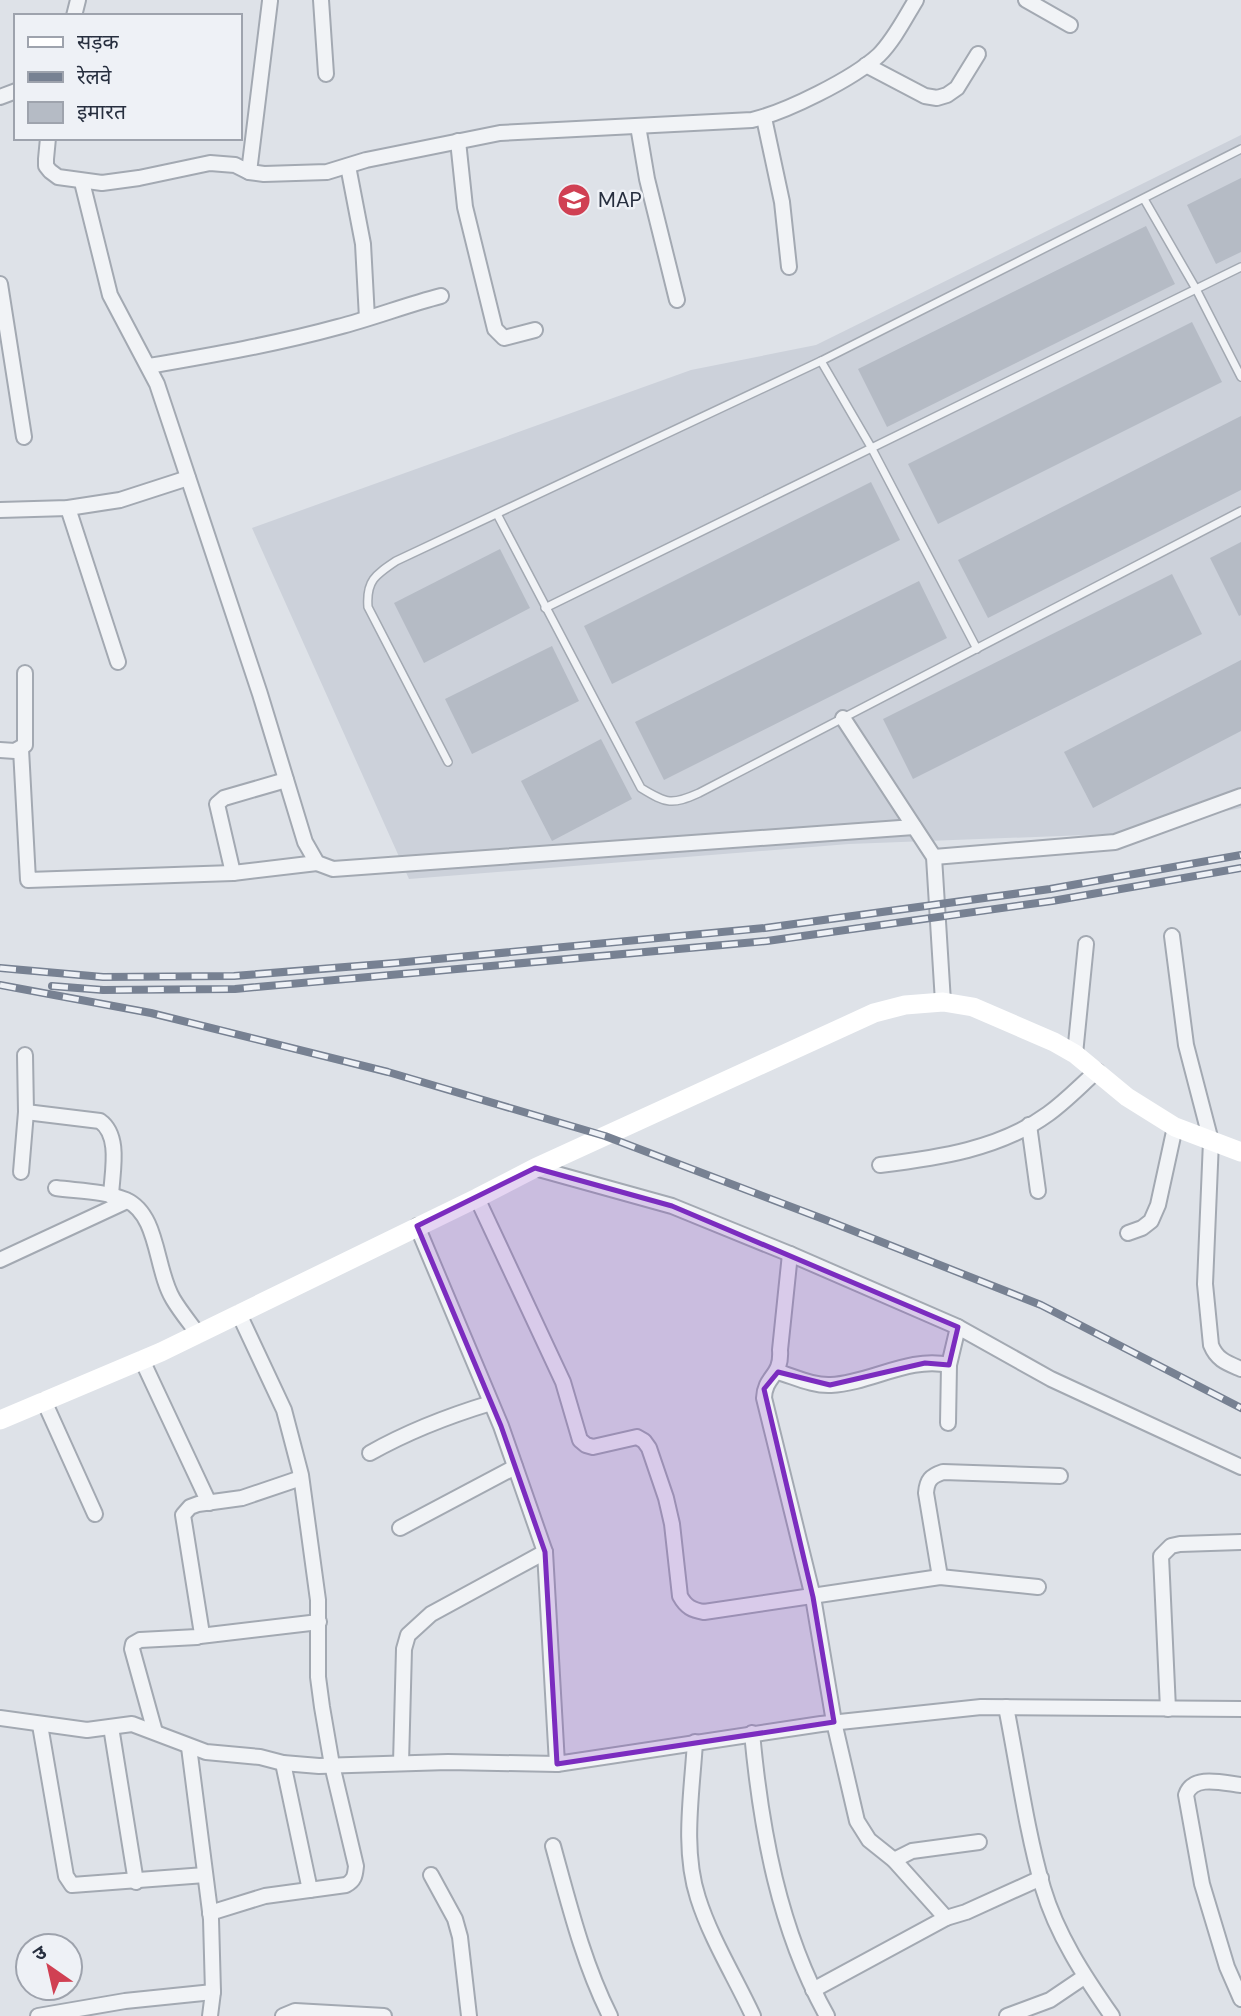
<svg xmlns="http://www.w3.org/2000/svg" width="1241" height="2016" viewBox="0 0 1241 2016" font-family="'DM Sans','Noto Sans Devanagari',sans-serif">
  <style>
    .built { fill: #ccd1da }
    .building { fill: #b5bbc5 }
    .lines { fill: none; stroke-linecap: round; stroke-linejoin: round }
    .lane-casing { stroke: #a3a9b2; stroke-width: 10 }
    .street-casing { stroke: #a3a9b2; stroke-width: 18 }
    .lane { stroke: #f1f3f6; stroke-width: 7 }
    .street { stroke: #f1f3f6; stroke-width: 14 }
    .secondary { stroke: #fff; stroke-width: 19 }
    .rail-casing { stroke: #778192; stroke-width: 8 }
    .rail { stroke: #eef1f6; stroke-width: 5; stroke-dasharray: 16; stroke-linecap: butt }
    .marked { fill: #7b2cbf; fill-opacity: 0.2; stroke: #7b2cbf; stroke-width: 5; stroke-linejoin: round }
    .labels { text-anchor: middle; dominant-baseline: central; stroke-width: 5; stroke-linejoin: round; paint-order: stroke }
    .poi-label { font-size: 21px; fill: #272f3f; stroke: #eef1f6; text-anchor: start }
  </style>
  <rect width="100%" height="100%" fill="#dee2e8"/>
  <path class="built" d="M1241,135V808L1113,834L849,844L409,879L252,528L691,370L816,345Z"/>
  <g class="building">
    <path d="M1241,178V252L1216,264L1187,205Z"/>
    <path d="M1146,226L1175,284L887,427L858,369Z"/>
    <path d="M1192,322L1222,382L938,524L908,464Z"/>
    <path d="M1241,416V490L988,618L958,560Z"/>
    <path d="M871,482L900,540L612,684L584,626Z"/>
    <path d="M1241,542V615L1239,616L1210,558Z"/>
    <path d="M500,549L530,608L424,663L394,603Z"/>
    <path d="M1172,574L1202,634L913,779L883,719Z"/>
    <path d="M919,581L947,638L664,780L635,722Z"/>
    <path d="M552,646L579,701L472,754L445,699Z"/>
    <path d="M1241,660V731L1093,808L1064,752Z"/>
    <path d="M601,739L632,799L552,841L521,781Z"/>
  </g>
  <g class="lines">
    <defs>
      <g id="lane">
        <path d="M1144,199L1196,289L1241,377"/>
        <path d="M821,361L871,447L977,649"/>
        <path d="M497,514L641,788C667,804 672,805 699,793L1241,511"/>
        <path d="M545,608L1241,267"/>
        <path d="M448,762L368,607C366,581 375,575 396,561L821,361L1241,149"/>
      </g>
      <g id="street">
        <path d="M321,0L326,74"/>
        <path d="M1026,0L1070,25"/>
        <path d="M74,16L78,0"/>
        <path d="M866,65L925,96L937,98L947,95L957,88L978,54"/>
        <path d="M0,97L16,91"/>
        <path d="M764,118L782,202L789,267"/>
        <path d="M638,126L647,179L677,300"/>
        <path d="M48,138L46,159V166L50,171L58,177L102,183L139,178L210,163L235,165L249,172L264,174L327,172L366,160L500,133L752,120C786,112 853,79 879,55C894,40 905,18 916,0"/>
        <path d="M458,141L465,207L495,329L504,338L535,330"/>
        <path d="M348,166L363,244L367,318"/>
        <path d="M249,172L270,1"/>
        <path d="M82,182L110,295L157,384L260,694L305,842L317,863L333,869L914,827"/>
        <path d="M0,284L24,437"/>
        <path d="M149,366C213,355 276,344 338,327C373,318 406,305 441,296"/>
        <path d="M68,508L118,662"/>
        <path d="M0,510L68,508L120,500L188,478"/>
        <path d="M843,718L934,857L943,1002"/>
        <path d="M21,749L28,880L233,873L317,863"/>
        <path d="M0,750L15,751L25,745V673"/>
        <path d="M934,857L1115,842L1241,796"/>
        <path d="M233,873L217,804L224,798L286,780"/>
        <path d="M1172,936L1186,1045L1211,1141L1205,1284L1211,1345C1217,1360 1227,1363 1241,1369"/>
        <path d="M1075,1054L1086,944"/>
        <path d="M26,1112L100,1121C121,1136 112,1172 111,1196"/>
        <path d="M1029,1125L1038,1191"/>
        <path d="M880,1165C938,1158 1000,1149 1048,1114C1066,1101 1081,1085 1097,1071"/>
        <path d="M535,1168L672,1206L790,1254L958,1327L1051,1379L1241,1467"/>
        <path d="M21,1172L26,1112L25,1055"/>
        <path d="M56,1188C79,1191 105,1191 126,1200C159,1215 155,1269 173,1299C180,1311 190,1323 198,1334"/>
        <path d="M477,1198L563,1382L580,1440L586,1445L593,1447L637,1437L644,1441L649,1448L666,1498L672,1524L680,1596C686,1607 692,1610 704,1612L940,1577L1038,1587"/>
        <path d="M417,1226L501,1426L545,1552L557,1764L821,1724L981,1707L1241,1709"/>
        <path d="M1128,1233L1142,1228L1151,1221L1158,1205L1175,1127"/>
        <path d="M790,1254L780,1350C782,1377 765,1375 764,1398L813,1597L834,1722L857,1821L869,1840L894,1860L946,1918L966,1912L1041,1878"/>
        <path d="M0,1260L127,1201"/>
        <path d="M142,1360L209,1503"/>
        <path d="M778,1372C795,1377 813,1386 831,1385C871,1383 909,1356 949,1365"/>
        <path d="M44,1401L95,1514"/>
        <path d="M948,1423L949,1365L958,1327"/>
        <path d="M370,1453C409,1431 448,1416 491,1403"/>
        <path d="M400,1528L515,1467"/>
        <path d="M940,1577L926,1493C927,1480 931,1476 943,1472L1060,1476"/>
        <path d="M200,1636L319,1622"/>
        <path d="M1006,1707C1018,1767 1026,1829 1043,1888C1057,1935 1084,1976 1112,2016"/>
        <path d="M1168,1709L1161,1556L1171,1546L1180,1544L1241,1542"/>
        <path d="M0,1718L87,1730L132,1724L206,1752L260,1757L283,1763L319,1766L448,1762L557,1764"/>
        <path d="M40,1725L66,1876L72,1885L205,1875"/>
        <path d="M111,1727L136,1882"/>
        <path d="M155,1732L132,1649L133,1644L140,1640L197,1637L202,1634L183,1515L190,1507L198,1504L242,1498L301,1478"/>
        <path d="M752,1733C761,1830 779,1930 827,2016"/>
        <path d="M695,1742C692,1793 682,1849 698,1898C711,1939 735,1977 753,2016"/>
        <path d="M189,1747L211,1919L213,1992L210,2016"/>
        <path d="M283,1763L310,1890"/>
        <path d="M401,1763L404,1649L408,1635L431,1614L545,1552"/>
        <path d="M1241,1785C1223,1783 1193,1774 1186,1795L1202,1884L1227,1967L1241,1999"/>
        <path d="M553,1846C569,1904 583,1962 610,2016"/>
        <path d="M894,1860L912,1851L979,1842"/>
        <path d="M431,1875L455,1919L460,1937L469,2016"/>
        <path d="M210,1913L265,1896L346,1885C355,1880 355,1875 356,1866L332,1765L322,1707L318,1677V1600L301,1475L284,1410L239,1314"/>
        <path d="M813,1990L946,1918"/>
        <path d="M38,2016L125,2001L213,1992"/>
        <path d="M283,2016L295,2011L384,2016"/>
        <path d="M1007,2016L1050,2000L1084,1977"/>
      </g>
    </defs>
    <use href="#lane" class="lane-casing"/>
    <use href="#street" class="street-casing"/>
    <use href="#lane" class="lane"/>
    <use href="#street" class="street"/>
    <path class="secondary" d="M0,1420L161,1352L477,1198L535,1168L874,1013L905,1005L943,1002L973,1007L1054,1042L1075,1054L1127,1097L1175,1127L1241,1152"/>
    <defs>
      <g id="rail">
        <path d="M0,968L103,977L234,976L395,963L765,928L1050,889L1241,855"/>
        <path d="M0,985L151,1013L388,1072L605,1136L826,1220L1041,1305L1241,1408"/>
        <path d="M52,986L103,990L235,989L767,941L1052,901L1241,868"/>
      </g>
    </defs>
    <use href="#rail" class="rail-casing"/>
    <use href="#rail" class="rail"/>
  </g>
  <path class="marked" d="M535,1168L672,1206L958,1327L949,1365L925,1363L830,1385L778,1372L764,1389L813,1597L834,1722L557,1764L545,1552L501,1426L417,1226Z"/>
  <defs>
    <symbol id="school-disc" viewBox="-11 -11 22 22"><circle r="9.5" fill="#d04053" stroke="#eef1f6"/><path d="M0-5L7-2L0 1L-7-2ZM-4 1L0 2.5L4 1V4Q0 6-4 4Z" fill="#fff"/></symbol>
  </defs>
  <g fill-rule="evenodd">
    <use href="#school-disc" x="555" y="181" width="38" height="38"/>
  </g>
  <g class="labels">
    <g class="poi-label">
      <text x="598" y="200">MAP</text>
    </g>
  </g>
  <rect x="14" y="14" width="228" height="126" fill="#eef1f6" stroke="#9ea3ad" stroke-width="2"/>
  <rect x="28" y="37" width="35" height="10" fill="#ffffff" stroke="#9ea3ad" stroke-width="2"/>
  <text x="77" y="49" font-size="21" fill="#272f3f">सड़क</text>
  <rect x="28" y="72" width="35" height="10" fill="#778192" stroke="#9ea3ad" stroke-width="2"/>
  <text x="77" y="84" font-size="21" fill="#272f3f">रेलवे</text>
  <rect x="28" y="102" width="35" height="21" fill="#b5bbc5" stroke="#9ea3ad" stroke-width="2"/>
  <text x="77" y="119" font-size="21" fill="#272f3f">इमारत</text>
  <g transform="translate(49 1967) rotate(326)"><circle r="33" fill="#eef1f6" stroke="#9ea3ad" stroke-width="2"/>
  <path d="M0-5L12 26L0 18L-12 26Z" fill="#d04053"/>
  <text y="-10" font-size="19" font-weight="bold" text-anchor="middle" fill="#272f3f">उ</text>
  </g>
</svg>
